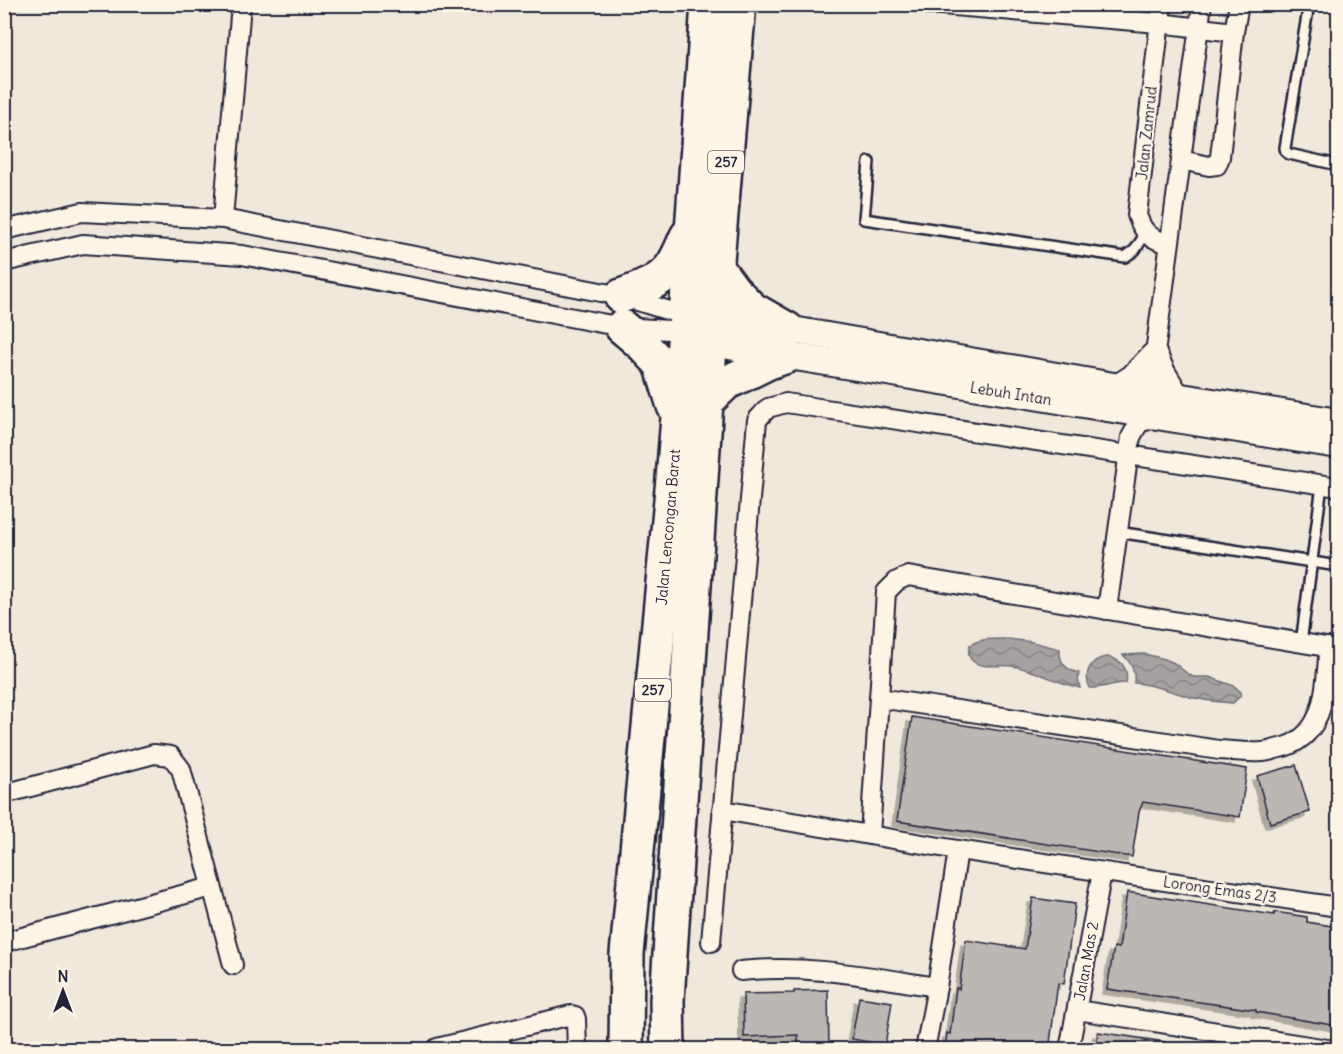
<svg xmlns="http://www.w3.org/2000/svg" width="1343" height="1054" viewBox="0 0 1343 1054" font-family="Delius,sans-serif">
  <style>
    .water { fill: url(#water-waves); stroke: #716f79; stroke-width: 1.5 }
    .building { fill: #bcb7b3; stroke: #22223b; stroke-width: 1.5; filter: url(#shadow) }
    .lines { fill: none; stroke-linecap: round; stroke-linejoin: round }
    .lane-casing { stroke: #22223b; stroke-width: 14 }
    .street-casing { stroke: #22223b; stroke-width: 22 }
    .secondary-casing { stroke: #22223b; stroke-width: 30 }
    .highway-casing { stroke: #22223b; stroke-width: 38 }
    .lane { stroke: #fcf5e5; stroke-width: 9 }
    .street { stroke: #fcf5e5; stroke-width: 18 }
    .secondary { stroke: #fcf5e5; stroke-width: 26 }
    .highway { stroke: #fcf5e5; stroke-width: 33 }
    .labels { text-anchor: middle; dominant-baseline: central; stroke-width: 4.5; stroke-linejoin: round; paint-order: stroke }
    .shield { fill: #fcf5e5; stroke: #63616e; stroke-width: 1.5 }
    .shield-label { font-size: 14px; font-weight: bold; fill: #22223b }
    .street-label { font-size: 15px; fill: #22223b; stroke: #fcf5e5 }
  </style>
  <defs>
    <pattern id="water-waves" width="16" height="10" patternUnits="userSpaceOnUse" patternTransform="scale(1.5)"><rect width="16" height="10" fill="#a6a2a2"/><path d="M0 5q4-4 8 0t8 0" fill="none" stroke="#878485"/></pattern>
    <filter id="shadow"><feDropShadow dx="-5" dy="5" stdDeviation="0" flood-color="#0004"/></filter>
  </defs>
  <rect width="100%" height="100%" fill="#efe8db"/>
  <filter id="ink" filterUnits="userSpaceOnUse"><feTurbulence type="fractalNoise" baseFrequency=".0167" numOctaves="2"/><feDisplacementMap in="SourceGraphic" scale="12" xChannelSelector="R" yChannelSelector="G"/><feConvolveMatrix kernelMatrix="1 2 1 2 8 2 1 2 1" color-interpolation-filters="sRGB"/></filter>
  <g filter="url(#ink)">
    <g class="water">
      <path d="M1008,639L1032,642L1060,649C1059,662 1065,670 1079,673L1078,679L1080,688C1057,684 1036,669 1012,666C1000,664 984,669 974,662C968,658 968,651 970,645C982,638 995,639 1008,639Z"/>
      <path d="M1144,654L1165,659L1174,663L1188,674L1193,677H1209L1234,686L1241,692L1240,696L1233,703C1219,702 1204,701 1190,697C1172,692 1153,684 1134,683C1135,671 1132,663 1123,655Z"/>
      <path d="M1107,657C1121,659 1129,668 1126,683C1114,683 1103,688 1090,688C1083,673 1090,659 1107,657Z"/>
    </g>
    <g class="building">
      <path d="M912,717L1247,769L1240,817L1143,802L1139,812L1132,857L897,821Z"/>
      <path d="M1296,765L1310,812L1270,823L1257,776Z"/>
      <path d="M1127,892L1274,915L1275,912L1307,917V922L1338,927V1026L1256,1012V1010L1107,989L1114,947L1119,948Z"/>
      <path d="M1033,898L1075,904L1064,984L1058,983L1049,1050H945L947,1033L950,1034L956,988L959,989L966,940L1025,949Z"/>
      <path d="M828,990L829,1050H798V1035L744,1037L743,994L794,993V991Z"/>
      <path d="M859,997L892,1002L885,1045L852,1039Z"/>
      <path d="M1098,1032L1165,1042L1164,1050H1095Z"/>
    </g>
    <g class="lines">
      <defs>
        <g id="lane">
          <path d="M1309,4L1285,148L1286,152L1289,154L1338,165"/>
          <path d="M869,162L864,219L1125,257L1135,250L1146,233"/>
          <path d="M1118,532L1338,566"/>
          <path d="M1301,643L1322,485"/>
          <path d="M504,1031L505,1050"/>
        </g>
        <g id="street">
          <path d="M929,4L1159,23L1234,32"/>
          <path d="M1162,4L1137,215C1143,233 1151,240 1169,243"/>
          <path d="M1181,160L1209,166L1217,165L1220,157L1234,32L1239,4"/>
          <path d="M223,219L241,4"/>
          <path d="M4,230L82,212L223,219L621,296L686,316"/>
          <path d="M4,262L83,244L242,255L622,327L685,331"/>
          <path d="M1153,368L1202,4"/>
          <path d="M1107,610L1131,437L1139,423L1158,417"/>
          <path d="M879,698L1219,750C1233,751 1248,753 1262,752C1268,752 1274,749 1280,748C1327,737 1325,686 1329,647"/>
          <path d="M4,794L154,754L171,756L181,769L233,965"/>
          <path d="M722,810L958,850L1338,907"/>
          <path d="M870,835L886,592L897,581L908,576L1338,649"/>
          <path d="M4,942L212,887"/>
          <path d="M711,942L757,420L768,408L786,403L1338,487"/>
          <path d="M741,971C807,964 872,977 937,987"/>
          <path d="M1077,1010L1334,1050"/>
          <path d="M437,1050V1048L571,1015L575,1016L576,1019L577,1050"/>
          <path d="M925,1050L937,987L958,850"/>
          <path d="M1069,1050L1102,872"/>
        </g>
        <g id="secondary">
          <path d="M695,317L787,329L1119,387L1338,422"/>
          <path d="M695,336L711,343L1107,408L1338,445"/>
          <path d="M1119,387L1133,378L1154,356L1162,373L1176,396"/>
        </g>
        <g id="highway">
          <path d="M717,268L733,290L752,309L787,329"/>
          <path d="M621,296C640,289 663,282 674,263C679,255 683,245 687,236"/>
          <path d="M622,327L642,344L661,364L674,406"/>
          <path d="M706,402L726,383L769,362L787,356"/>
          <path d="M626,1050L627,954L673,479L685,331L708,4"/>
          <path d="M668,1050L667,1000L706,402L712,319L739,4"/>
        </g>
      </defs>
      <use href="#lane" class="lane-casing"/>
      <use href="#street" class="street-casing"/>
      <use href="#secondary" class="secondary-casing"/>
      <use href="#highway" class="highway-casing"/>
      <use href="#lane" class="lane"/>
      <use href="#street" class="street"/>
      <use href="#secondary" class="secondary"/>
      <use href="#highway" class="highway"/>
    </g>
  </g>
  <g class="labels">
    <g class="shield">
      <rect x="708" y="151" width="36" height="22" rx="4.5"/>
      <rect x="635" y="679" width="36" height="22" rx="4.5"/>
    </g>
    <g class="shield-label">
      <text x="726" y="162">257</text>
      <text x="653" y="690">257</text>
    </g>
    <g class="street-label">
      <text transform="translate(1146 133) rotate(-84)">Jalan Zamrud</text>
      <text transform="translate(1011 393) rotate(9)">Lebuh Intan</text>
      <text transform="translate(668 527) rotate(-85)">Jalan Lencongan Barat</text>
      <text transform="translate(1220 889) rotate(8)">Lorong Emas 2/3</text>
      <text transform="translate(1086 961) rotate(-80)">Jalan Mas 2</text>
    </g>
  </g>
  <rect width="1343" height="1054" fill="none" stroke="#fcf5e5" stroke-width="24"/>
  <rect x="12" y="12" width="1319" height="1030" fill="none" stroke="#22223b" stroke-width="2" filter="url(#ink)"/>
  <g transform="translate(63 991)" stroke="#fcf5e5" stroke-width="4.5" paint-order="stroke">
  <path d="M0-4.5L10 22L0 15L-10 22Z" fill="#22223b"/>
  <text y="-9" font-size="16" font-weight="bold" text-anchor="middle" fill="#22223b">N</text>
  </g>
</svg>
